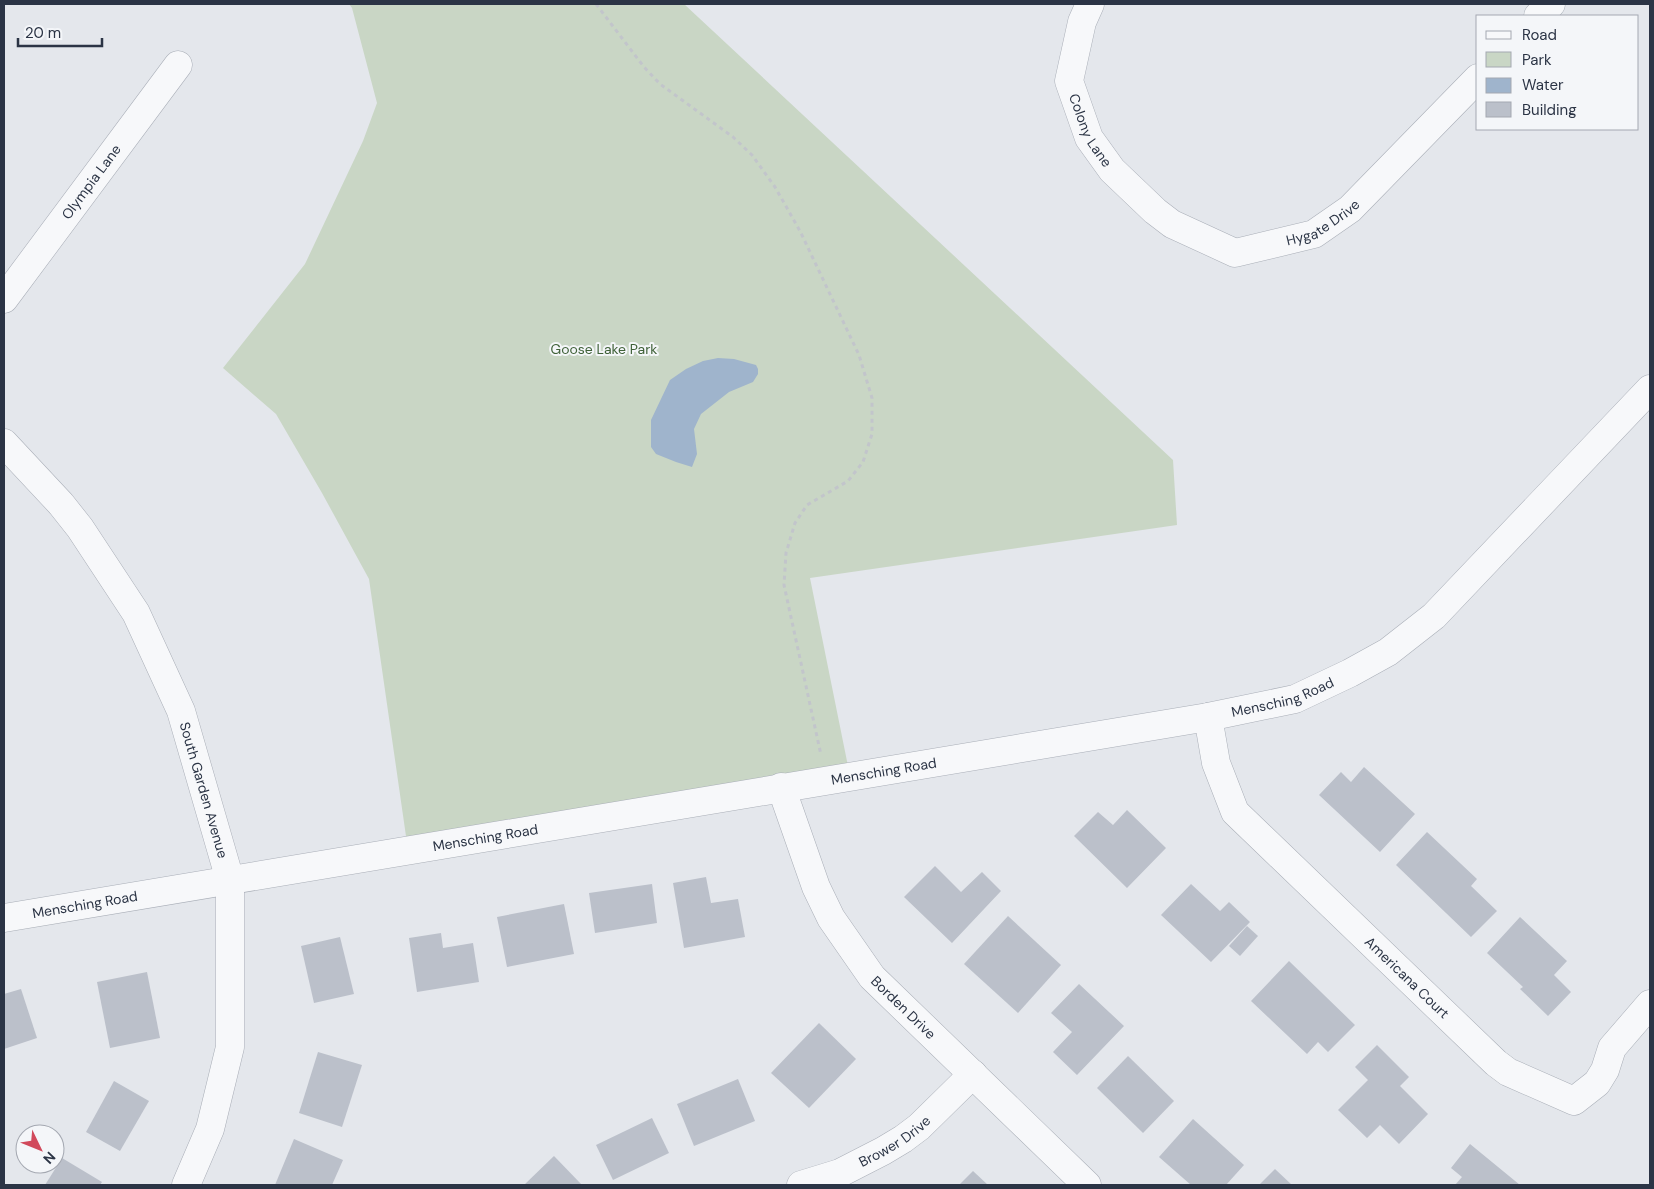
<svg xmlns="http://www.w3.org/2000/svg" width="1654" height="1189" viewBox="0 0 1654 1189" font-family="'DM Sans',sans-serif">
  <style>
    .green { fill: #c9d6c5 }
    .water { fill: #9fb4cc }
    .building { fill: #bbc0ca }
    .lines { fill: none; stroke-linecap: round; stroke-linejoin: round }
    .minor-casing { stroke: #a9aeb7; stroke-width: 29 }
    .tertiary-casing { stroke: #a9aeb7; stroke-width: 29 }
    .path { stroke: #c2c5cb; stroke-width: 3; stroke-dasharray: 4 4; stroke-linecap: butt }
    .minor { stroke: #f7f8fa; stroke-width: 28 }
    .tertiary { stroke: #f7f8fa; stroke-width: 28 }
    .labels { text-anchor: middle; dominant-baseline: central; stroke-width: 4; stroke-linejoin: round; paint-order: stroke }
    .street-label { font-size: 14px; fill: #2b3445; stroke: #f4f6f9 }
    .park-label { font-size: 14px; fill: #3f6138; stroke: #f4f6f9 }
  </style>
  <rect width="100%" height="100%" fill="#e4e7ec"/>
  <path class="green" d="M349,4H684L1173,460L1177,525L810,578L850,776L408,850L369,579L322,493L276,414L223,368L305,264L363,141L377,103L352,8Z"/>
  <path class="water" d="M718,358L734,359L756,365L758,369V374L753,382L729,392L701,414L694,429L697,454L692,467L676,462L656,454L651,447V420L670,380L686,369L703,361Z"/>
  <g class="building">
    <path d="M1364,767L1415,814L1380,852L1319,795L1341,772L1351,782Z"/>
    <path d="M1127,810L1166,848L1127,888L1074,836L1098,812L1113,825Z"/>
    <path d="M1427,832L1477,879L1471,886L1497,911L1471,937L1396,865Z"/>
    <path d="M935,866L961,892L982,872L1001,891L952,943L904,897Z"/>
    <path d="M706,877L711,903L738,899L745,937L684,948L673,883Z"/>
    <path d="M652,884L657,923L595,933L589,893Z"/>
    <path d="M1191,884L1220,911L1229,902L1250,922L1211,962L1161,915Z"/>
    <path d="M564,904L574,954L507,967L497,917Z"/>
    <path d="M1008,916L1061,965L1018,1013L964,964Z"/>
    <path d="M1520,917L1567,961L1554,975L1571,992L1548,1016L1520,989L1523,987L1487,953Z"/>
    <path d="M1247,926L1258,936L1240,956L1229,946Z"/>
    <path d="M441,933L443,948L473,943L479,982L417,992L409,938Z"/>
    <path d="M340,937L354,994L314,1003L301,946Z"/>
    <path d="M1289,961L1355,1025L1328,1052L1318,1042L1307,1054L1251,1001Z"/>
    <path d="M147,972L160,1038L110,1048L97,982Z"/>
    <path d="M1079,984L1124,1026L1077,1075L1053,1052L1072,1032L1051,1013Z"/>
    <path d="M21,989L37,1038L4,1049V994Z"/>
    <path d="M819,1023L856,1059L809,1108L771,1073Z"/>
    <path d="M1377,1045L1409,1077L1400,1086L1428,1114L1399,1144L1380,1125L1367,1138L1338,1110L1368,1080L1355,1067Z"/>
    <path d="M318,1052L362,1065L342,1127L299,1113Z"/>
    <path d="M1128,1056L1174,1101L1143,1133L1097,1088Z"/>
    <path d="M738,1079L755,1121L694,1146L677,1104Z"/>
    <path d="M114,1081L149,1101L120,1151L86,1132Z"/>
    <path d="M652,1118L669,1153L613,1180L596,1145Z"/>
    <path d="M1193,1119L1244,1165L1226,1185H1191L1159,1157Z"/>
    <path d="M294,1139L343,1160L332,1185H275Z"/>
    <path d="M1470,1144L1520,1185H1455L1462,1177L1451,1168Z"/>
    <path d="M554,1156L582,1185H524Z"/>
    <path d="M62,1158L102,1182L100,1185H45Z"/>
    <path d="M1275,1169L1292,1185H1259Z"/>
    <path d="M973,1171L988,1185H959Z"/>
  </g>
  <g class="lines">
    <defs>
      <g id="minor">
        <path id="s1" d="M1090,4L1082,22L1069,81L1089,138L1112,170L1155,211L1172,224L1235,253L1314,234L1350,209L1478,78"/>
        <path d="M1538,16L1551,4"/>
        <path id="s2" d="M4,299L178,65"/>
        <path id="s3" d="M4,443L61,504L80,528L136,613L181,711L230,880V1047L210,1129L186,1185"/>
        <path id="s4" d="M1208,717L1216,763L1235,812L1496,1063L1508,1072L1574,1101L1597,1083L1605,1070L1612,1048L1650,1004"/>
        <path id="s5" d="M781,787L816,887L831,918L872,977L1087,1185"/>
        <path id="s6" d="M801,1185L840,1173L883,1151L903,1139L919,1127L973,1074"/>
      </g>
      <g id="tertiary">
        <path id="s7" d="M4,918L1208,717L1295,699L1350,673L1388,652L1434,616L1650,389"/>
      </g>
    </defs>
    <use href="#minor" class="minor-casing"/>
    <use href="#tertiary" class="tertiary-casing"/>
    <path class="path" d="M596,4L644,67L660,84L733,137L752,155L775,187L800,231L859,355L872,398V434L863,462L848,481L807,505L795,523L786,553L784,585L821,755"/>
    <use href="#minor" class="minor"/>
    <use href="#tertiary" class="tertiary"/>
  </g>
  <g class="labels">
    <g class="street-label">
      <text stroke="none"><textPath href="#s1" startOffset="134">Colony Lane</textPath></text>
      <text stroke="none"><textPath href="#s2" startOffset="146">Olympia Lane</textPath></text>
      <text stroke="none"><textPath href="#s1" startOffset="424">Hygate Drive</textPath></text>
      <text stroke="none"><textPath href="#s7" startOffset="1298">Mensching Road</textPath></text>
      <text stroke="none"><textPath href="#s7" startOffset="892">Mensching Road</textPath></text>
      <text stroke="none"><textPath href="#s3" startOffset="406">South Garden Avenue</textPath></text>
      <text stroke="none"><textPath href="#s7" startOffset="488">Mensching Road</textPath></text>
      <text stroke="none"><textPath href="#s7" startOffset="82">Mensching Road</textPath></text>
      <text stroke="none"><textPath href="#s4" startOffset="338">Americana Court</textPath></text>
      <text stroke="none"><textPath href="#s5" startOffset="256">Borden Drive</textPath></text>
      <text stroke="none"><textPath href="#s6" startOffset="104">Brower Drive</textPath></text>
    </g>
    <g class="park-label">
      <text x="604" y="349">Goose Lake Park</text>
    </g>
  </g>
  <rect width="1654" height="1189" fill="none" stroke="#2b3445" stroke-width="10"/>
  <rect x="1476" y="15" width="162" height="115" fill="#f4f6f9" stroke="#a4a8b1"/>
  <rect x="1486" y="31" width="25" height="8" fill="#f7f8fa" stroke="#a4a8b1"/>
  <text x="1522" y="40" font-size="15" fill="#2b3445">Road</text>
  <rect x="1486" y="52" width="25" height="15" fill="#c9d6c5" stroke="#a4a8b1"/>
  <text x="1522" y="65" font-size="15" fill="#2b3445">Park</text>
  <rect x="1486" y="78" width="25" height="15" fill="#9fb4cc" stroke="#a4a8b1"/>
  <text x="1522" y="90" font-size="15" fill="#2b3445">Water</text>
  <rect x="1486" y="102" width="25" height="15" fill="#bbc0ca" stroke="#a4a8b1"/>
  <text x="1522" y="115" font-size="15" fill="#2b3445">Building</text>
  <g transform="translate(40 1149) rotate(133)"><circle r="24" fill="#f4f6f9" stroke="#a4a8b1"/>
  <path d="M0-4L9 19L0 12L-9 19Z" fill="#d1495b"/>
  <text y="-8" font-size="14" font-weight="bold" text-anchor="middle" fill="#2b3445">N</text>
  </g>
  <path d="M18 38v8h84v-8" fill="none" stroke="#2b3445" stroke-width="2.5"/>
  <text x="25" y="38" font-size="15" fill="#2b3445" stroke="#f4f6f9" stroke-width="4" paint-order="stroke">20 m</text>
</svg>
